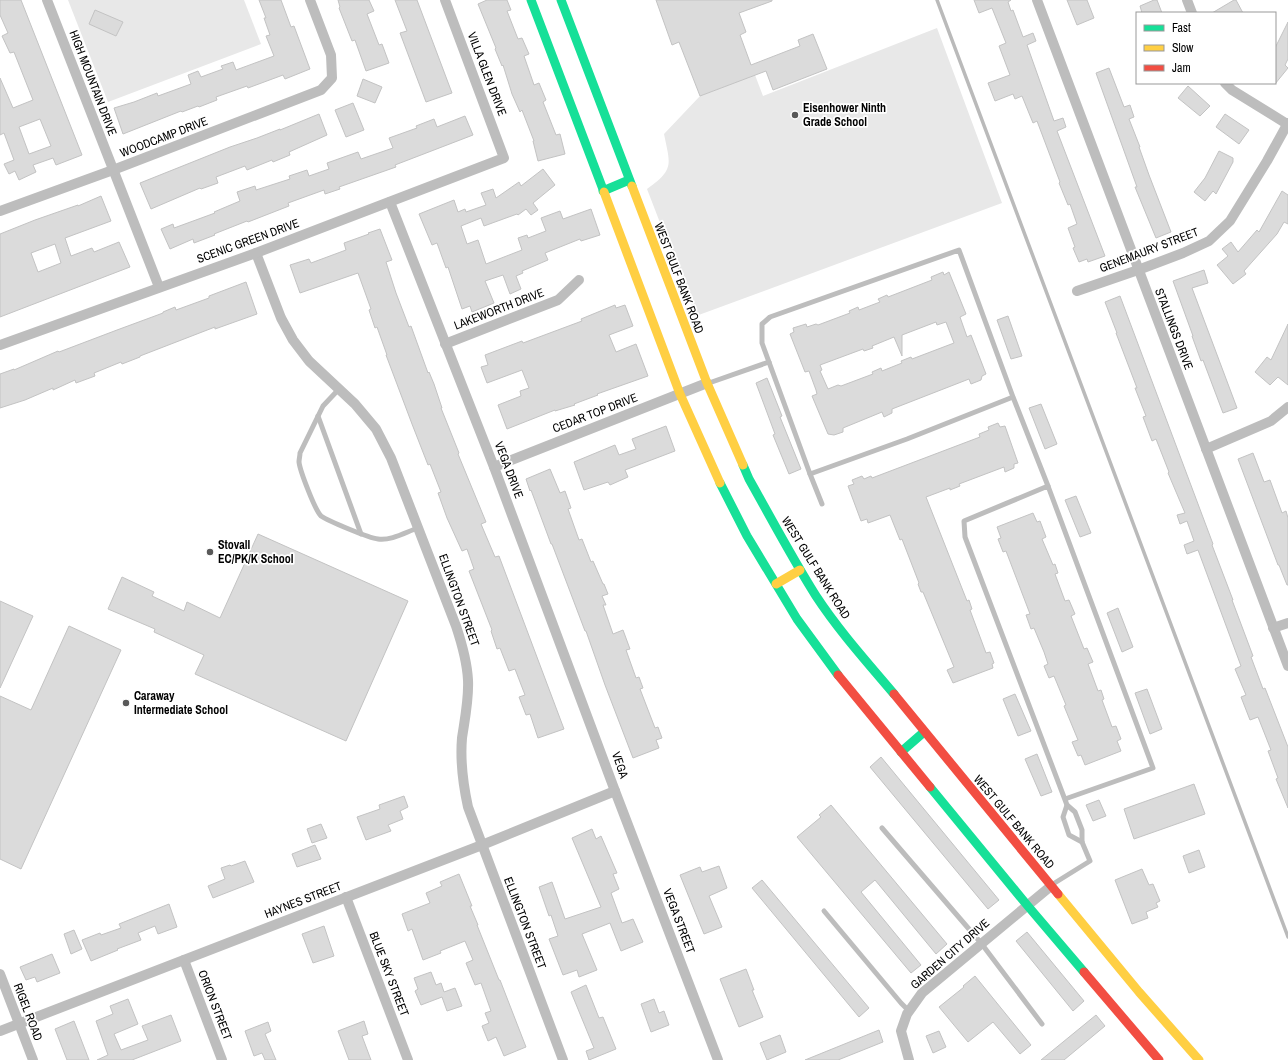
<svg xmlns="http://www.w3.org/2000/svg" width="1288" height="1060" viewBox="0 0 1288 1060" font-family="'Archivo Narrow',sans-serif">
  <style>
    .green { fill: #e8e8e8 }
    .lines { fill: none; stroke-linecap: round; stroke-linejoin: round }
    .stream { stroke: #bababa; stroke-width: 3.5 }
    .building { fill: #dbdbdb; stroke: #c3c3c3; fill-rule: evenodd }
    .lane { stroke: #bdbdbd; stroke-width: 5 }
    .street { stroke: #bdbdbd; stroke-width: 10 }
    .fast { stroke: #16e098; stroke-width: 9 }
    .slow { stroke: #ffcf43; stroke-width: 9 }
    .jam { stroke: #f24e42; stroke-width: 9 }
    .poi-dot { fill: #595959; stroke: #fff; stroke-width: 1.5 }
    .labels { text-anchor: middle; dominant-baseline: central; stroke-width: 3.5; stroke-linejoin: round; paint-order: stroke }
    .street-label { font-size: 12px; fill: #000; stroke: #fff }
    .poi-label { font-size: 12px; font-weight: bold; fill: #000; stroke: #fff; text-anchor: start }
  </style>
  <rect width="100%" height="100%" fill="#fff"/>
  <g class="green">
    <path d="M68,0H244L261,44L108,102Z"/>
    <path d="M937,28L1002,203L696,316L647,189C675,169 670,164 664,134L700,96L755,75L763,96Z"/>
  </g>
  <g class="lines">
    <path class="stream" d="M937,0L1288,937"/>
  </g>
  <g class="building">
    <path d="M0,0H21L82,155L56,165L53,158L33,165L36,172L19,180L15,171L9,174L4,164L14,160L4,133L0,135V78L13,108L33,100L14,52L10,53L2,36L8,33L0,15ZM40,119L51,146L29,154L19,127Z"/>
    <path d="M259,0H281L291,27L294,26L310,69L285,79L283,75L248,88L247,86L216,97L217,100L199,107L198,106L182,112L181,111L123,134L114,108L134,102L157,93L158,96L191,84L188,75L198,71L201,77L223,69L221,66L233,62L236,70L274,56L266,36L270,35L264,18H266Z"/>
    <path d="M338,0H369L374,11L367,14L379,45L382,44L389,63L366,71L355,40L352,41L339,8L340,7Z"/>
    <path d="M395,0H417L452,93L426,102L400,33L407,31Z"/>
    <path d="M487,0H507L511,10L507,11L518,39L522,38L529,54L524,56L534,85L539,83L546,100L543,102L556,135L560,134L565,154L538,161L533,141H534L522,110L520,112L512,94L503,65L502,66L495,49L496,48L478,4Z"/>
    <path d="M656,0H772V1L739,13L746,32L740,35L751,65L800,46L798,40L813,34L827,69L773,90L766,71L700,96L679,42L672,45Z"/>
    <path d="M974,0H1011L1008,2L1011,11L1013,10L1023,37L1033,33L1036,41L1027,45L1054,121L1063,118L1066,127L1057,131L1105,256L1088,262L1087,259L1079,262L1073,248L1075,247L1068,228L1077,224L1070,204L1068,205L1059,183L1060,182L1037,121L1033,123L1022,96L1015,99L1013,94L995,101L988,83L1010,75L999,46L1006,43L992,8L979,13Z"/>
    <path d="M1067,0H1087L1094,18L1077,25Z"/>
    <path d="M1154,0H1157L1162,13H1142L1140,6Z"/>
    <path d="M1234,0H1236L1243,13H1212Z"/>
    <path d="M95,10L123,22L116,36L89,24Z"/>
    <path d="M1288,22V59L1285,65L1288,68L1275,84V48Z"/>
    <path d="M1109,68L1124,107L1130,105L1134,117L1129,119L1140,147H1139L1149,175L1171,232L1156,238L1135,187H1137L1096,73Z"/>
    <path d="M363,79L382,87L375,103L357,96Z"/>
    <path d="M1188,86L1210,106L1200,116L1178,98Z"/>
    <path d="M353,103L364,130L346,137L335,110Z"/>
    <path d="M319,114L327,135L289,152L290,155L273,162L272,160L247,170L245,166L216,177L218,183L201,189L200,188L151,209L140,183L230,147L257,138L280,129V130Z"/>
    <path d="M1225,114L1249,130L1239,144L1216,127Z"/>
    <path d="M465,116L473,135L395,165L396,167L339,187L340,189L325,194L324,190L288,203L289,206L248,222L247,221L214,234L215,235L194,243L193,239L170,249L161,229L173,224L174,228L215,213L214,212L240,201L237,192L255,186L256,190L290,179L289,176L307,170L309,176L329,169L327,163L358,152L361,159L393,148L389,138L417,128L416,126L434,119L437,127Z"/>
    <path d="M1219,151L1233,158V162L1216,194L1213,191L1205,201L1194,192L1205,178Z"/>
    <path d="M543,169L555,185L533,203L538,210L531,215L526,209L518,215L517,214L484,226L481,218L461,226L467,244L478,240L486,264L522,250L518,238L527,235L528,238L546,231L541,218L560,211L563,219L591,209L600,235L581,241L580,239L545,253L548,260L522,271L523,273L516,276L521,289L510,294L503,275L485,281L494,303L472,312L470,306L462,309L448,267L446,268L437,243L432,245L419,214L454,200L458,212L465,209L466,212L486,205L481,193L493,189L496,198L519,182L521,186Z"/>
    <path d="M1282,191L1288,195V224L1284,222L1277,234L1244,271L1246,274L1233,284L1217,265L1228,256L1222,249L1231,242L1238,252L1257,230L1259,232Z"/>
    <path d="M101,196L111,221L65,238L71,256L92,248L94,252L119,242L130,267L0,317V234L35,220L78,205V206ZM55,244L61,263L38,272L31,253Z"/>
    <path d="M380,229L392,260L386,262L396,293L409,327L411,326L428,373L429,372L434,384L442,408H441L459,453L458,454L486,522L481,524L495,557L499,556L564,729L538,738L530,714L526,715L519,697L525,695L515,669L509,671L500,648L497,649L491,631L492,630L469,571L474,569L467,549L462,551L447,518L438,493L441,492L430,464L428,465L412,424L386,355H387L377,327L375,328L369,310L371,309L358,273L300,293L290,265L309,259L311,263L346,250L344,243L369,234L368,233Z"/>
    <path d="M1204,270L1208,283L1192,288L1237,408L1223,413L1203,360L1201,361L1192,336H1193L1173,281Z"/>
    <path d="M943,272L944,275L949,272L966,314L960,317L967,337L971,335L986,374L982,376L981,380L971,384L969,379L892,409V413L884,417L882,412L843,428V432L834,435L828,434L812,396L817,394L816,390L809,371L805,372L790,334L794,332L793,328L806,324L807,327L816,324L818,325L850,313L849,311L858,307L859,310L880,302L878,299L887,295L888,297L932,280L931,277ZM936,322L937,325L946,322L954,343L912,359L911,357L901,361L902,363L882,371L881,368L872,372L873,374L841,386L838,385L828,389L820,371L822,370L820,365L863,349L864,351L873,348L872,346L894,337L902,356V335Z"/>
    <path d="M246,282L257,314L215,329V327L140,356V357L122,364L121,362L94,373L95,376L76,383L75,380L53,390V388L25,400L0,408V374L14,369V370L58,351L59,352L117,330L163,313V312L175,307L176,310L209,298V296Z"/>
    <path d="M1120,296L1213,544L1212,545L1233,600H1232L1253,656L1251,657L1263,689L1265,688L1288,747V808L1276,779L1278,778L1268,751L1271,750L1258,717L1250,720L1241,697L1246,695L1235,669L1241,666L1198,550L1187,554L1184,545L1194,541L1187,521L1180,524L1177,515L1185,513L1168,473L1169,472L1156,439L1152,441L1143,417L1146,416L1135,388H1137L1116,333H1117L1105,302Z"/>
    <path d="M615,305L616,308L625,305L633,326L609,335L616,352L636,344L648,376L597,394L598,395L574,404L575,405L555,411V410L507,429L498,405L521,396L520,391L529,388L522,370L487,383L481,367L488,365L485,355L522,341L523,343L582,321L581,319Z"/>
    <path d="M1008,316L1022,356L1011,359L997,320Z"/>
    <path d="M1288,324V385L1278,377L1270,385L1255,372L1267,357L1271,360Z"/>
    <path d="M767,378L782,416L780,417L801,469L789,474L773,435L775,434L756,383Z"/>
    <path d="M1041,404L1057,444L1045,449L1029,408Z"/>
    <path d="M998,423L1000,427L1005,426L1018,463L1014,464V468L1005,472L1004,467L959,484L960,486L950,490V488L926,497L967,601L969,600L972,609L970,610L986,653L990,652L994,663L992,664L993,668L953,683L947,670L954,667L923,592H921L918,584L919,583L902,539L900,540L890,515L868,523L867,519L861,521L848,486L854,484L852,480L862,476L864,479L871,476L872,478L980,437L979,434L989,430L988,427Z"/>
    <path d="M666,426L675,451L625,470L628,477L610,485L608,482L584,490L574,462L615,445L619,455L636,449L632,439Z"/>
    <path d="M1253,453L1264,482L1270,480L1282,513L1286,511L1288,518V585H1287L1279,565H1278L1238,459Z"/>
    <path d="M550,469L560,493L565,491L571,508L568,509L579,540L582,539L591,562L593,561L603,584H604L608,594L602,596L606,605H603L613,634L623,630L630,649L626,650L636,678L639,677L643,688L640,689L655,728L658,727L662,738L656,740L659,748L633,758L605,685L586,631H585L552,544H551L531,490L530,491L526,479Z"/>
    <path d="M1076,496L1091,533L1080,537L1065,500Z"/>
    <path d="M1033,513L1037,522L1040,521L1046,537L1042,539L1053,565L1055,564L1058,573L1055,574L1065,601L1069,600L1075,614L1071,616L1084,649L1087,648L1093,662L1088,664L1098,691L1101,690L1104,699L1102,700L1112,727L1116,726L1121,739L1117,741L1121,751L1085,765L1081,755L1078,756L1072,742L1078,740L1064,706L1066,705L1054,676L1049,678L1044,666L1048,664L1044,652L1034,628L1031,629L1026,615L1030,614L1006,551L1003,552L998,539L1001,538L997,527Z"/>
    <path d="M258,534L408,601L346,741L195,674L204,655L154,632L155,629L108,609L122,577L154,592L152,596L184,611L187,602L220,618Z"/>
    <path d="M0,601L33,616L0,688Z"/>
    <path d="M1118,608L1133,647L1122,652L1107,613Z"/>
    <path d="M69,626L121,650L21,869L0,859V696L31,710Z"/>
    <path d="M1147,689L1162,729L1150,734L1135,693Z"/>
    <path d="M1015,694L1031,731L1018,736L1003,699Z"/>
    <path d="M1037,754L1052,792L1041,796L1025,759Z"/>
    <path d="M881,757L999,900L988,909L870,767Z"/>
    <path d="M1194,784L1205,814L1134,839L1124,809Z"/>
    <path d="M404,796L408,807L400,811L403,819L388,825L391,831L366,840L357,817L380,809L379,805Z"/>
    <path d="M1099,800L1106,816L1093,821L1086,805Z"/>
    <path d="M831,805L947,944L936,954L875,880L861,892L921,965L911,973L797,837L821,817L819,815Z"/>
    <path d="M321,824L327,838L312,843L307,829Z"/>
    <path d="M592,829L596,839L601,836L617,873L613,874L619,889L611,893L622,923L633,919L643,942L621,951L610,923L582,934L597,970L579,977L577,970L563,975L549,939L558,936L551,915L549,916L539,887L552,882L565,919L601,907L572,838Z"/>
    <path d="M315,845L321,859L297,867L292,854Z"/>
    <path d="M1199,850L1205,867L1189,873L1183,856Z"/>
    <path d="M245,861L254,882L213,898L208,886L225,879L221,868L230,865L231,866Z"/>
    <path d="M719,866L727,888L709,896L722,927L704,934L680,875L700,867L702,872Z"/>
    <path d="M1142,869L1149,885L1153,884L1160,901L1156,903L1158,907L1146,912L1148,918L1132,924L1115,880Z"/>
    <path d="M459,874L472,906H470L478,925H477L499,980H500L526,1047L504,1056L496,1037L488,1041L482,1026L489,1023L485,1013L491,1011L481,983L475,985L466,963L473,960L465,941L440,951L441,953L423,960L412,929L408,931L402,914L430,903L426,893L442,886L440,882Z"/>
    <path d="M762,880L869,1008L859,1017L752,888Z"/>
    <path d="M169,904L177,927L158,934L155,926L138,933L141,940L117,949L118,950L91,961L82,940L100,933L101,935L121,928L119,924Z"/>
    <path d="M324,926L334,956L313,963L302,934Z"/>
    <path d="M74,930L82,949L71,954L64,934Z"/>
    <path d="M1027,932L1084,1001L1073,1011L1016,941Z"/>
    <path d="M52,954L60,973L37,982L35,977L26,980L20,967Z"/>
    <path d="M746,969L754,990H752L763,1017L739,1027L720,979Z"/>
    <path d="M431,972L436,985L441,983L444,992L455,988L462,1006L447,1011L442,997L421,1005L415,991L418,989L414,978Z"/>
    <path d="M975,976L1031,1045L1020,1054L993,1022L968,1042L939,1007L964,987L963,986Z"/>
    <path d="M586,985L599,1018L603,1017L616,1049L589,1060L586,1051L594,1048L571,992Z"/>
    <path d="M128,999L138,1024L114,1034L121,1050L148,1040L142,1026L171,1015L181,1041L132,1060H97L108,1055L96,1021L113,1014L110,1006Z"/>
    <path d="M654,999L659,1013L664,1011L669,1025L651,1032L641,1004Z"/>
    <path d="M1096,1015L1105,1026L1064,1060H1041Z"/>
    <path d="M74,1021L89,1060H67L55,1029Z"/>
    <path d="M364,1021L368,1034L362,1036L371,1060H349L338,1031Z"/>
    <path d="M268,1022L271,1031L265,1034L276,1060H265L262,1053L254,1056L245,1031Z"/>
    <path d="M879,1030L883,1042L838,1060H805Z"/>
    <path d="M939,1031L946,1047L933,1053L926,1036Z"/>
    <path d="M780,1035L786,1052L767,1060L760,1043Z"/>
  </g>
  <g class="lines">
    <g class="lane">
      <path d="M709,383L769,362"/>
      <path d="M339,389L323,406L300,453C300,456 299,459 299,462C300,471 315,510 321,516C328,521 369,538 378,539C391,541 406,532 418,528"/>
      <path d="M1013,397L907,439L810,474L762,343V324L770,317L959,250L1013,397L1048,486"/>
      <path d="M318,416L361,534"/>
      <path d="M810,474L822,504"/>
      <path d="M1067,805L1063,817L1069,835L1082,842"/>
      <path d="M882,828L981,943L1042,1024"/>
      <path d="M1053,884L1090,861L1082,842V830L1075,812L1067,805L965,537L964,521L1048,486L1153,768L1065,799"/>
      <path d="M824,911L901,1003L909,1011"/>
    </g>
    <g class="street">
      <path d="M47,0L159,287"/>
      <path d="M1037,0L1288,666"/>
      <path d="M1187,0L1192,13"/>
      <path d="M1225,83L1232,90L1287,124"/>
      <path d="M390,202L494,467L615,791L718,1060"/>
      <path d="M0,211L113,170L321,90L332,78L331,55L310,0"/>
      <path d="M256,253L281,318L293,340L309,361L355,404L376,429L391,458L456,626C462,644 467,661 468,680C469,699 465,718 462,738C460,762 463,784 468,807L563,1060"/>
      <path d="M1077,291L1138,270L1183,253L1209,241L1230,221L1267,161L1288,123"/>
      <path d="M445,344L558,300L579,280"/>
      <path d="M0,345L256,253L504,158L445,0"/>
      <path d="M1206,449L1271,421L1288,407"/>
      <path d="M494,467L707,383"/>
      <path d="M1273,628L1288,623"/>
      <path d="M346,897L408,1060"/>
      <path d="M184,960L222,1060"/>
      <path d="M0,974L33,1060"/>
      <path d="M0,1031L482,845L615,791"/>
      <path d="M909,1060L901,1031L907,1014L922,993L1051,886"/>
    </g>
    <g class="fast">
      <path d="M531,0L604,192"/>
      <path d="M561,0L632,186"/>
      <path d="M603,191L629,180"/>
      <path d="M743,465L749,479C771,518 792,558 816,596C839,631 867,662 894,694"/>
      <path d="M720,483L747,536L797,619L838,675"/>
      <path d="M901,752L924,732"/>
      <path d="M930,787L1027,905L1084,972"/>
    </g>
    <g class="slow">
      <path d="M632,186L707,383L743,465"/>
      <path d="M604,192L680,394L720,483"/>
      <path d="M776,584L800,570"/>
      <path d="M1058,894L1139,992L1199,1060"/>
    </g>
    <g class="jam">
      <path d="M838,675L930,787"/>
      <path d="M894,694L1058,894"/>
      <path d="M1084,972L1159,1060"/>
    </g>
  </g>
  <g class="poi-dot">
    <circle cx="795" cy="115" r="4"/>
    <circle cx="210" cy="552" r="4"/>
    <circle cx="126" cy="703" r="4"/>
  </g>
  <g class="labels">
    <g class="street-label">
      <text transform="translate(487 74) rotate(69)">VILLA GLEN DRIVE</text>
      <text transform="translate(93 83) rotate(69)">HIGH MOUNTAIN DRIVE</text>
      <text transform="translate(164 137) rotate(-21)">WOODCAMP DRIVE</text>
      <text transform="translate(248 241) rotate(-20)">SCENIC GREEN DRIVE</text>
      <text transform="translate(1149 250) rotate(-21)">GENEMAURY STREET</text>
      <text transform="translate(679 278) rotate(69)">WEST GULF BANK ROAD</text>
      <text transform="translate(499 309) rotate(-21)">LAKEWORTH DRIVE</text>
      <text transform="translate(1174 329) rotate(69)">STALLINGS DRIVE</text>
      <text transform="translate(595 413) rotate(-21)">CEDAR TOP DRIVE</text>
      <text transform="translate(509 470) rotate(69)">VEGA DRIVE</text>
      <text transform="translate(816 568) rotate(58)">WEST GULF BANK ROAD</text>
      <text transform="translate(459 600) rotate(70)">ELLINGTON STREET</text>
      <text transform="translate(620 765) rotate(71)">VEGA</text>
      <text transform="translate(1014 822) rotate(50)">WEST GULF BANK ROAD</text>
      <text transform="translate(303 900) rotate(-21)">HAYNES STREET</text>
      <text transform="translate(679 921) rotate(69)">VEGA STREET</text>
      <text transform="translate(525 923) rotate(69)">ELLINGTON STREET</text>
      <text transform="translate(950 954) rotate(-41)">GARDEN CITY DRIVE</text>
      <text transform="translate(389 974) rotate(69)">BLUE SKY STREET</text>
      <text transform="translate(215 1005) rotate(69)">ORION STREET</text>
      <text transform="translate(28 1012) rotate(69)">RIGEL ROAD</text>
    </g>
    <g class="poi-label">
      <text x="803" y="108">Eisenhower Ninth<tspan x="803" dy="14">Grade School</tspan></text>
      <text x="218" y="545">Stovall<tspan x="218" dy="14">EC/PK/K School</tspan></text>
      <text x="134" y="696">Caraway<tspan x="134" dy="14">Intermediate School</tspan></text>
    </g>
  </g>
  <rect x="1136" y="12" width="140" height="72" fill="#ffffff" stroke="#999999"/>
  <rect x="1144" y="25" width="20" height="6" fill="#16e098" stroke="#999999"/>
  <text x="1172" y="32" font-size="12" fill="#000000">Fast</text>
  <rect x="1144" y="45" width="20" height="6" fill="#ffcf43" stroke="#999999"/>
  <text x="1172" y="52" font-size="12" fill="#000000">Slow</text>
  <rect x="1144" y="65" width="20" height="6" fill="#f24e42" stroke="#999999"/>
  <text x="1172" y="72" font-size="12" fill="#000000">Jam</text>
</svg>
